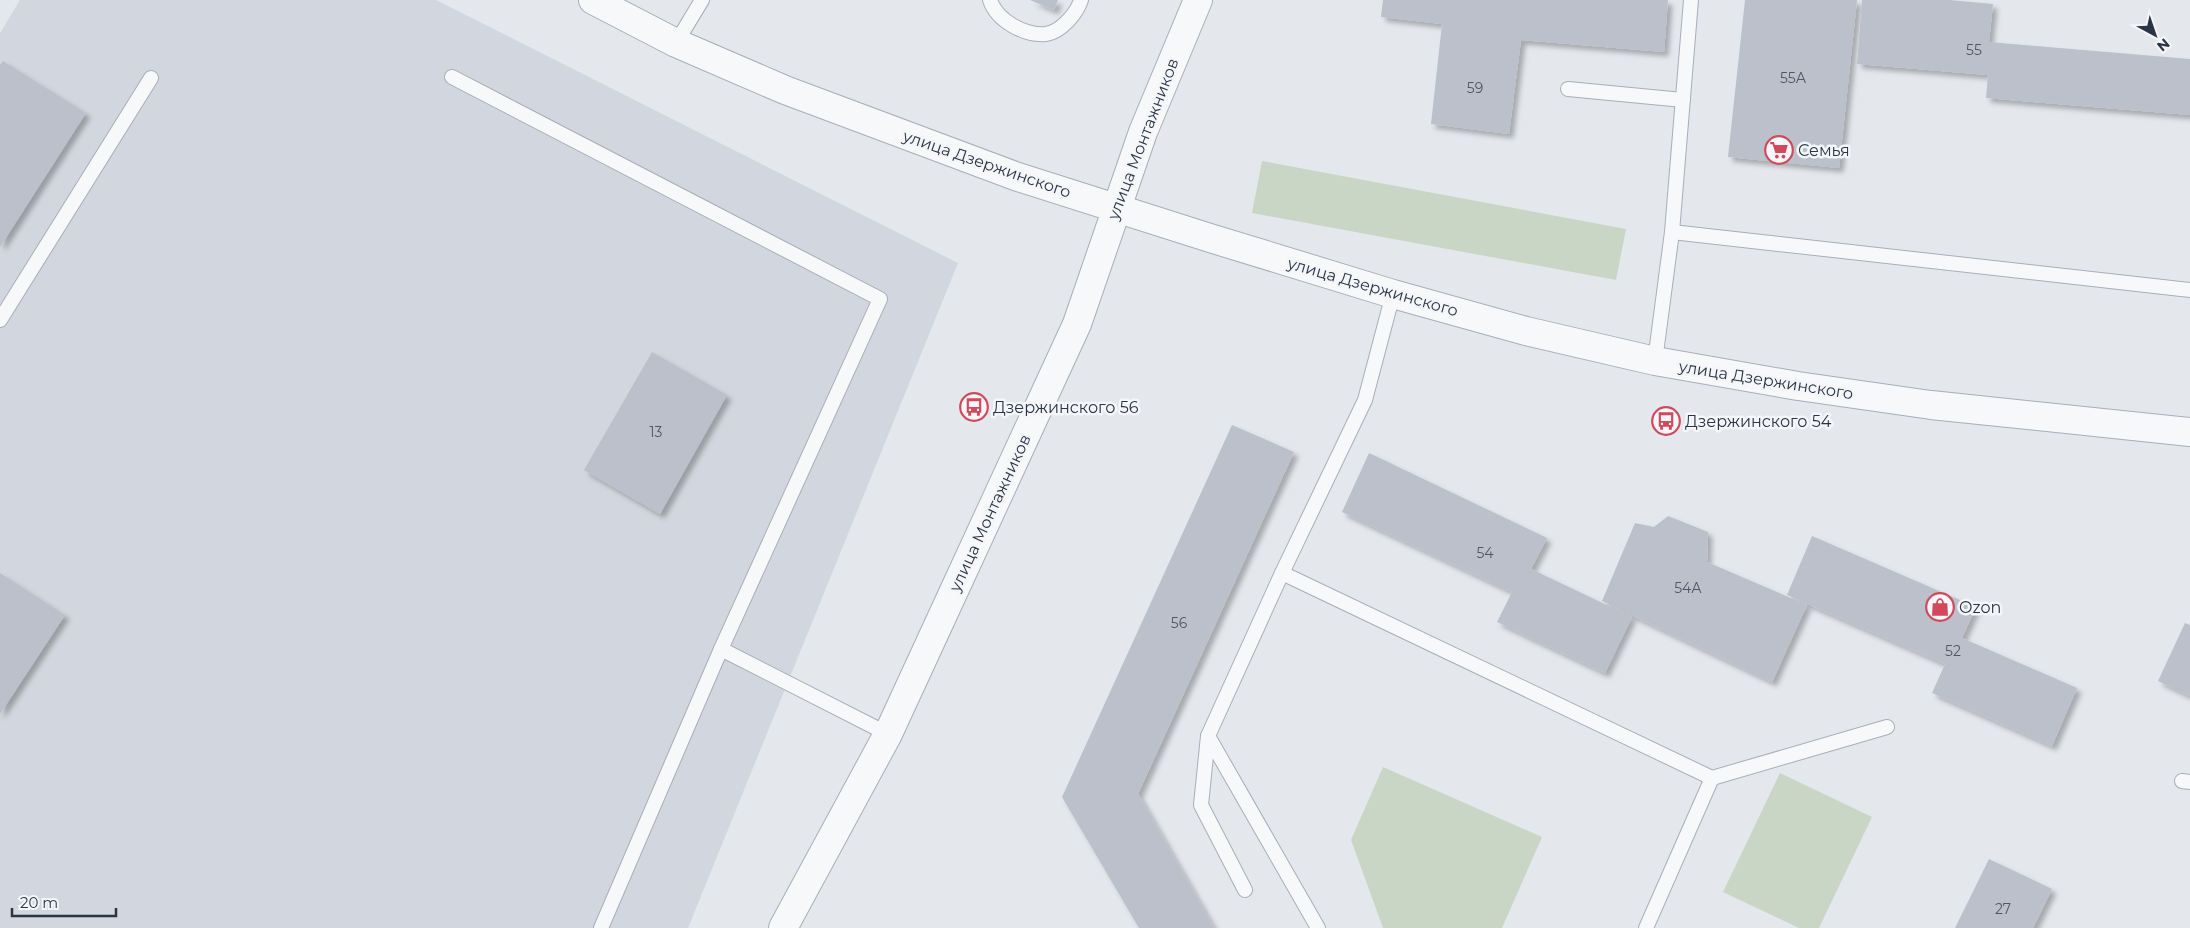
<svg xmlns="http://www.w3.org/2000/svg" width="2190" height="928" viewBox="0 0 2190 928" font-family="Montserrat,sans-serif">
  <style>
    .built { fill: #d2d6de }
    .green { fill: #c9d6c5 }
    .building { fill: #bbc0ca; filter: url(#shadow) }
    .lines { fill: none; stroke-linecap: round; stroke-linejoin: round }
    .service-casing { stroke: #a9aeb7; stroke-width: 16 }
    .tertiary-casing { stroke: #a9aeb7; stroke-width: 30 }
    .service { stroke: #f7f8fa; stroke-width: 14 }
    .tertiary { stroke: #f7f8fa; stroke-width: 28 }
    .labels { text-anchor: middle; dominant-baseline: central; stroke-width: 5; stroke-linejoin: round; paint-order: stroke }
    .number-label { font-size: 14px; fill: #4f5766 }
    .street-label { font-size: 16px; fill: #2b3445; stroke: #f4f6f9 }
    .poi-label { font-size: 16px; fill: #2b3445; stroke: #f4f6f9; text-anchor: start }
  </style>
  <defs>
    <filter id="shadow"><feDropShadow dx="4.5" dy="4.5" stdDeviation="2.5" flood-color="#0004"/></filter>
  </defs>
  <rect width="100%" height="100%" fill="#e4e7ec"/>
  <path class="built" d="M20,0H436L958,263L688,928H0V33Z"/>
  <g class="green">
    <path d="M1262,161L1626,229L1616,280L1252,213Z"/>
    <path d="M1383,767L1542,837L1502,928H1383L1351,840Z"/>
    <path d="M1780,773L1872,817L1819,928H1799L1723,892Z"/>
  </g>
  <g class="building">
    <path d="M1030,0H1058L1054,10Z"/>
    <path d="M1383,0H1668L1664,52L1521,40L1509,134L1431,124L1442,24L1381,17Z"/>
    <path d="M1745,0H1857L1839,168L1728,157Z"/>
    <path d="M1862,0H1950L1993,4L1989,42L2190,59V115L1986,98L1988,75L1857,64Z"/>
    <path d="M3,61L86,113L0,247V65Z"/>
    <path d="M652,352L727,395L660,514L584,470Z"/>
    <path d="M1232,425L1294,452L1138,794L1214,928H1139L1062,797Z"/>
    <path d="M1369,453L1547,538L1531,569L1632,617L1605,673L1497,622L1512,592L1342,512Z"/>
    <path d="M1668,516L1708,532L1707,562L1807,605L1772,682L1602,601L1635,523L1654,527Z"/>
    <path d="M1812,536L1976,607L1962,638L2077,688L2052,746L1932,693L1945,664L1787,595Z"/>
    <path d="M0,573L65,615L0,714Z"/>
    <path d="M2185,623L2190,625V696L2158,681Z"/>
    <path d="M1989,859L2052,889L2033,928H1955Z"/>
  </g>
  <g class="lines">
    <defs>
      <g id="service">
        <path d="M990,0C997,21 1025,36 1046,34C1061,32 1077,13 1081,0"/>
        <path d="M676,43L702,0"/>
        <path d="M452,77L880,299L721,649L888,734"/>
        <path d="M1568,89L1683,100"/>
        <path d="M1672,232L2190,290"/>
        <path d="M0,320L151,78"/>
        <path d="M1655,361L1672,232L1691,0"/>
        <path d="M1282,573L1712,778L1887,727"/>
        <path d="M1208,736L1318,928"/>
        <path d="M2182,781L2190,782"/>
        <path d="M1245,890L1201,805L1208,736L1282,573L1365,400L1393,294"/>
        <path d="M601,928L721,649"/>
        <path d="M1646,928L1712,778"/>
      </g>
      <g id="tertiary">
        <path d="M593,0L676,43L785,90L1015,176L1210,238L1393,294L1526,331L1655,361L1798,386L1931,405L2190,432"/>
        <path d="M783,928L888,734L1077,324L1143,132L1198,0"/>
      </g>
    </defs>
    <use href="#service" class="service-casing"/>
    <use href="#tertiary" class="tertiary-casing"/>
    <use href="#service" class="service"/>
    <use href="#tertiary" class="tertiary"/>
  </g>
  <defs>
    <symbol id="supermarket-ring" viewBox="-11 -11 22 22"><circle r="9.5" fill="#f4f6f9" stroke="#d1495b" stroke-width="1.5"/><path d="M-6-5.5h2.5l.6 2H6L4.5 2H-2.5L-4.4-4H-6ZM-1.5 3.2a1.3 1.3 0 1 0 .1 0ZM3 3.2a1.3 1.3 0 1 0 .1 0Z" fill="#d1495b"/></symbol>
    <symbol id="bus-ring" viewBox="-11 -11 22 22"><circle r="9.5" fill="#f4f6f9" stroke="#d1495b" stroke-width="1.5"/><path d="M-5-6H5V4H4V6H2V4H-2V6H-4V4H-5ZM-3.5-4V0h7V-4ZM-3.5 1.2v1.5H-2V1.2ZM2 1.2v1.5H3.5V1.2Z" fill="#d1495b"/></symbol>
    <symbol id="shop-ring" viewBox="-11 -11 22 22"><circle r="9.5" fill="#f4f6f9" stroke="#d1495b" stroke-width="1.5"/><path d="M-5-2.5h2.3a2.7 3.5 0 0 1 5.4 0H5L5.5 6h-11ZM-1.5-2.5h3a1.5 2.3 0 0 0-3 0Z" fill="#d1495b"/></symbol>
  </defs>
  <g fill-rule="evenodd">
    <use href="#supermarket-ring" x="1763" y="134" width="32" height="32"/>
    <use href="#bus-ring" x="958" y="391" width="32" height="32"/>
    <use href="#bus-ring" x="1650" y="405" width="32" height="32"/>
    <use href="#shop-ring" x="1924" y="591" width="32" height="32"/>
  </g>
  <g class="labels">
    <g class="number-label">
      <text x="1974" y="50">55</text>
      <text x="1793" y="78">55А</text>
      <text x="1475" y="88">59</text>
      <text x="656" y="432">13</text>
      <text x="1485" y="553">54</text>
      <text x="1688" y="588">54А</text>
      <text x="1179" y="623">56</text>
      <text x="1953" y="651">52</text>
      <text x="2003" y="909">27</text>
    </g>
    <g class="street-label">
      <text transform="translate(1143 139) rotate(-69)">улица Монтажников</text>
      <text transform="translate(987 164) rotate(19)">улица Дзержинского</text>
      <text transform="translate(1373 287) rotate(16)">улица Дзержинского</text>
      <text transform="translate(1766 380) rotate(9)">улица Дзержинского</text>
      <text transform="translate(990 513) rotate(-65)">улица Монтажников</text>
    </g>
    <g class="poi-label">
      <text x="1798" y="150">Семья</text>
      <text x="993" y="407">Дзержинского 56</text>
      <text x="1685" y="421">Дзержинского 54</text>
      <text x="1959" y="607">Ozon</text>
    </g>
  </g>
  <g transform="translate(2155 35) rotate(140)" stroke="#f4f6f9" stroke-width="4" paint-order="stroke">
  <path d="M0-4L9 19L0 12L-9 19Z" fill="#2b3445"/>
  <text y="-8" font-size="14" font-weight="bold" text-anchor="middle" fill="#2b3445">N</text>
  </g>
  <path d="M12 908v8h104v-8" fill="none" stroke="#2b3445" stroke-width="2.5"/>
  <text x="20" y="908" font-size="15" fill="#2b3445" stroke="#f4f6f9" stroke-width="4" paint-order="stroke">20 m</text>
</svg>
